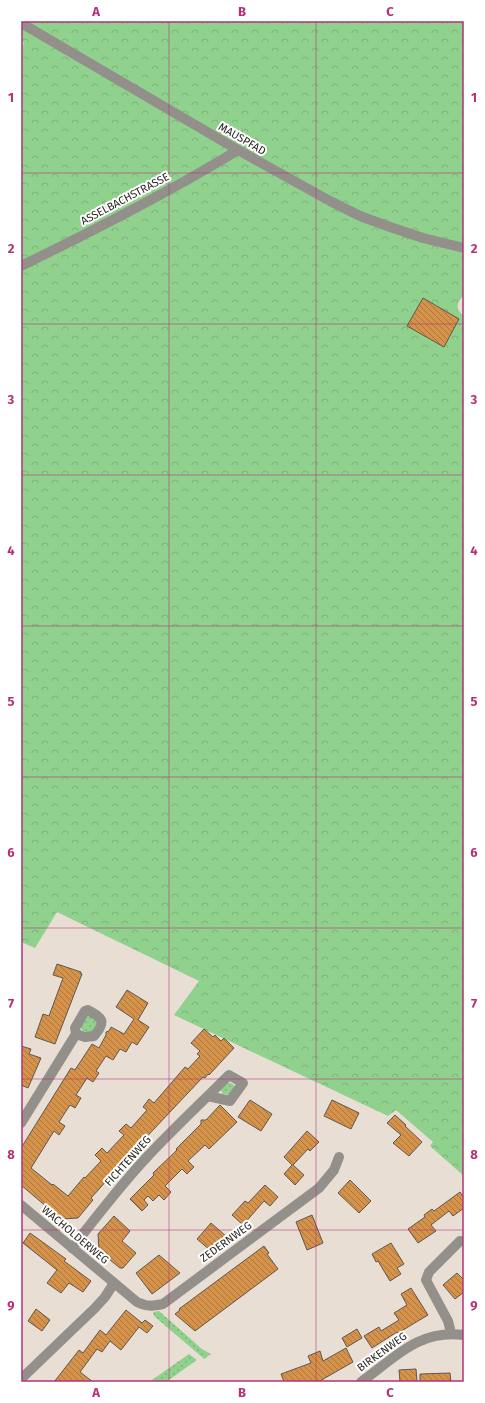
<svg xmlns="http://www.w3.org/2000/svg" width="485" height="1403" viewBox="0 0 485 1403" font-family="'Fira Sans',sans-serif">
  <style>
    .green { fill: url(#green-dots) }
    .forest { fill: url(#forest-crowns) }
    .building { fill: url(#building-back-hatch); stroke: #60574f }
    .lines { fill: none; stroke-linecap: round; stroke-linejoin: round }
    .minor { stroke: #93908c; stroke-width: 10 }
    .grid { fill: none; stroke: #b53076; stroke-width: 1; stroke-opacity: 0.55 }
    .labels { text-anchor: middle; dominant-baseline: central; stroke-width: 4; stroke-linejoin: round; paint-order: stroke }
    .street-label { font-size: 11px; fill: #292622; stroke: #fff }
    .neatline { fill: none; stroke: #b53076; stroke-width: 1.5 }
    .grid-label { font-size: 13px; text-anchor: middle; font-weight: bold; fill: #b53076 }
  </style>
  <defs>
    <pattern id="green-dots" width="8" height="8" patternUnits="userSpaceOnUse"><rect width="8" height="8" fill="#90d18e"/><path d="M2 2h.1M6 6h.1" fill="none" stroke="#7cb37a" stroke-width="1.8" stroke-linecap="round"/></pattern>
    <pattern id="forest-crowns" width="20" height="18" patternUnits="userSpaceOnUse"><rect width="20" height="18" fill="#90d18e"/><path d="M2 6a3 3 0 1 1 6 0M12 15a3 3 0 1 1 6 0" fill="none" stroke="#7cb37a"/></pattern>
    <pattern id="building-back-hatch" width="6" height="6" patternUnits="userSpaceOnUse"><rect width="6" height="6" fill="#d5924b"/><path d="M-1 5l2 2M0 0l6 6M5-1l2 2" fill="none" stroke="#ad773e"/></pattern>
  </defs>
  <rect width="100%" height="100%" fill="#e8ded4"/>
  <g class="green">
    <path d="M88,1016H90L97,1021V1024L92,1032H87L83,1031L80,1027Z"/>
    <path d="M227,1083C231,1082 234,1084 235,1088L229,1095L223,1094L221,1091V1089Z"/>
    <path d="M159,1311L202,1349L211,1354L204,1359L202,1357L154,1316L153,1312Z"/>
    <path d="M189,1354L197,1360L166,1382H149Z"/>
  </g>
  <path class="forest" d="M21,21H464V295C456,303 455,309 464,316V1176L430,1146L433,1142L396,1110L388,1116L174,1015L199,981L57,912L35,948L21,942V49L24,43L21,41Z"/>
  <g class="building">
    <path d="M423,298L459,319L444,347L407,326Z"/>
    <path d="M57,964L81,972V974H82L55,1044L35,1037L43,1014L49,1016L63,978L53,975Z"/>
    <path d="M127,990L148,1003L138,1020L149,1027L137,1045L132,1042L126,1052L120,1049L113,1060L106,1056L96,1071L99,1073L93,1082L87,1078L76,1095L81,1098L75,1108L70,1105L59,1122L65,1126L59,1135L54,1131L31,1168L52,1185L53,1184L68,1196L84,1177L85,1178L101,1161L95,1155L102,1148L107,1153L124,1135L119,1131L126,1124L131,1128L147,1110L143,1107L149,1099L154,1103L185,1067L188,1069L200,1056L197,1054L200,1051L191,1043L204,1029L213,1037L215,1035L221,1041L224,1038L234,1048L209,1075L208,1074L205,1078L203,1077L137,1147L91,1198L93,1200L78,1218L61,1219L21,1185V1148L71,1068L75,1070L92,1044L99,1048L106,1035V1032L109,1031L111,1027L124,1034L134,1019L116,1007Z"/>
    <path d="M21,1046L31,1049L29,1054L41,1058L28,1088L21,1085Z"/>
    <path d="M250,1100L272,1114L261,1131L238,1117Z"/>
    <path d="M332,1100L359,1113L351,1129L324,1116Z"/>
    <path d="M220,1105L237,1122L209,1149L205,1145L188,1161L194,1167L187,1174L182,1169L165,1186L171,1192L164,1200L159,1195L153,1201L148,1196L144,1200L148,1205L142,1211L130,1199L154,1175L153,1173L177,1150L176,1149L201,1124V1120H206Z"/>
    <path d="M395,1115L406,1125L405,1126L422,1142L409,1156L393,1143L401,1135L387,1123Z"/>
    <path d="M307,1131L319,1142L310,1151L308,1149L293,1165L304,1175L295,1185L284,1174L292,1165L284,1157Z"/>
    <path d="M350,1180L371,1201L359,1213L338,1193Z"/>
    <path d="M265,1185L278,1197L270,1206L264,1201L243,1225L232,1215L245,1201L248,1203Z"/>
    <path d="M460,1192L464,1198V1208L453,1216L449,1211L431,1225L436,1231L418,1243L408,1229L425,1217L424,1215L432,1209L434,1211Z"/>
    <path d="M312,1215L323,1243L307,1250L296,1222Z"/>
    <path d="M114,1216L130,1231L122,1241L136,1253L123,1268H120L99,1251L98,1234Z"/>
    <path d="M211,1223L227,1237L219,1246L217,1244L211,1251L197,1239Z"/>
    <path d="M30,1233L66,1259L64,1261L91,1281L83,1292L69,1283L61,1293L47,1283L57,1270L23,1243Z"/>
    <path d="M391,1243L404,1264L397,1268L401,1274L390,1281L378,1261L376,1262L372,1254Z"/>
    <path d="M264,1246L269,1253L267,1254L278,1269L195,1331L175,1314L180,1310L179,1309Z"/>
    <path d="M159,1255L180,1273L152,1294L136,1273Z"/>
    <path d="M457,1273L464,1280V1292L455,1299L443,1285Z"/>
    <path d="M411,1288L428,1315L398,1333L397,1332L372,1348L364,1336L379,1327L381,1331L399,1320L394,1313L407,1305L401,1294Z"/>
    <path d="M36,1309L50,1320L42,1331L28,1321Z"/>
    <path d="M126,1310L142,1323L145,1320L153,1326L147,1333L139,1327L121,1350L110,1341L102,1352L97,1349L80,1372L93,1382H54L79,1350L83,1353L100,1330L106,1335Z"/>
    <path d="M357,1329L362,1338L347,1347L342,1338Z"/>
    <path d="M346,1348L353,1362L318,1382H284L281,1374L311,1363L308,1356L320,1351L323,1361Z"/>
    <path d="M416,1369L417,1382H400L399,1370Z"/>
    <path d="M450,1373L451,1382H420V1374Z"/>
  </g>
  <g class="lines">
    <g class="minor">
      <path d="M21,23L238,150L330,201L360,216L390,227L423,238L464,248"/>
      <path d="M21,266C95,230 168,193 238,150"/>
      <path d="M21,1123L76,1034L75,1028L85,1011L88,1010C102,1018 107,1021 94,1036L85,1037L76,1034"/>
      <path d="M21,1205L137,1302C148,1307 152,1306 163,1304L319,1188L334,1170L339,1157"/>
      <path d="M72,1248C96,1217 120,1186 146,1158C173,1129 201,1103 229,1075L243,1083L230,1101L208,1096"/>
      <path d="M451,1333L448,1321L426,1280L429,1272L460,1241"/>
      <path d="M21,1379L95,1308L105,1297L114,1283"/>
      <path d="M361,1382C395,1358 418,1329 464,1335"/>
    </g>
  </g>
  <path class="grid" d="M169,21V1382M316,21V1382M21,173H464M21,324H464M21,475H464M21,626H464M21,777H464M21,928H464M21,1079H464M21,1230H464"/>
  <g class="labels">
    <g class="street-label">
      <text transform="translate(242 139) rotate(30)">MAUSPFAD</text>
      <text transform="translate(125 199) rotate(-28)">ASSELBACHSTRASSE</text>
      <text transform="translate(128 1161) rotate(-48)">FICHTENWEG</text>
      <text transform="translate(75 1235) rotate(40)">WACHOLDERWEG</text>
      <text transform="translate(226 1242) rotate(-36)">ZEDERNWEG</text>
      <text transform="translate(382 1352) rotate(-36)">BIRKENWEG</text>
    </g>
  </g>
  <rect width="485" height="1403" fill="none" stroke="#ffffff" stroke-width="44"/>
  <rect x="22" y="22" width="441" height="1359" class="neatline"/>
  <g class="grid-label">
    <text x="96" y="16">A</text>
    <text x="242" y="16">B</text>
    <text x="390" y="16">C</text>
    <text x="11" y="102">1</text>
    <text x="474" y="102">1</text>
    <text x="11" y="253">2</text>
    <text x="474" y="253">2</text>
    <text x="11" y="404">3</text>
    <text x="474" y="404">3</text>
    <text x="11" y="555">4</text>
    <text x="474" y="555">4</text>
    <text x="11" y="706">5</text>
    <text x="474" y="706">5</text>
    <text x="11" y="857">6</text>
    <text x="474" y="857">6</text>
    <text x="11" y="1008">7</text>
    <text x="474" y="1008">7</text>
    <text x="11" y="1159">8</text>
    <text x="474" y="1159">8</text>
    <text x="11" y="1310">9</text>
    <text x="474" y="1310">9</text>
    <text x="96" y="1397">A</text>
    <text x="242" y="1397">B</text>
    <text x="390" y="1397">C</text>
  </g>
</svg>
